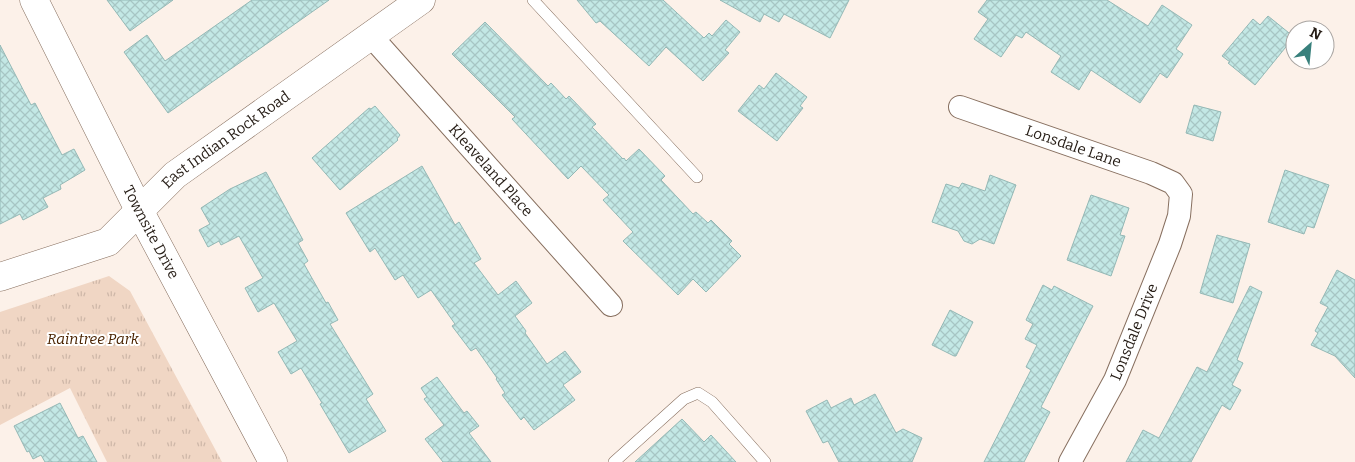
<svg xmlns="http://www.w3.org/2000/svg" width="1355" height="462" viewBox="0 0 1355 462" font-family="Bitter,serif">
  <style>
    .park { fill: url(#park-tufts) }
    .building { fill: url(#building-cross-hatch); stroke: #94b8b5 }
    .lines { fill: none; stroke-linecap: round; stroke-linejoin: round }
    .lane-casing { stroke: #876f5f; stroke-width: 12 }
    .street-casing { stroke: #876f5f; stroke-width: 24 }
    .secondary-casing { stroke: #876f5f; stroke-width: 29 }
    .lane { stroke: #fff; stroke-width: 11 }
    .street { stroke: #fff; stroke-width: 22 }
    .secondary { stroke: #fff; stroke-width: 28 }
    .labels { text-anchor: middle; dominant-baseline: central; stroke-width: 4; stroke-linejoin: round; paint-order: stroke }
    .street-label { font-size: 15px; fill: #251c15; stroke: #fff }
    .park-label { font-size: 15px; font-style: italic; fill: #4a2301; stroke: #fff }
  </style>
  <defs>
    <pattern id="park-tufts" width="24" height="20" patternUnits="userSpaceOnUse" patternTransform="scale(1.25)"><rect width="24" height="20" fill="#f0d6c4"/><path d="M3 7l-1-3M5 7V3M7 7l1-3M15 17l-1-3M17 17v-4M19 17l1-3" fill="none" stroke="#ceb7a8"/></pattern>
    <pattern id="building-cross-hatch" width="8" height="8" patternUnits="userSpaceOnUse" patternTransform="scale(1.25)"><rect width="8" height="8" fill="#c3e8e5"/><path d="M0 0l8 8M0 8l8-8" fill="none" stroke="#a7c6c4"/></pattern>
  </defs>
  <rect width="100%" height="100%" fill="#fcf1e9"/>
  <path class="park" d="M109,276L130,291L222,462H107L70,388L0,425V312Z"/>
  <g class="building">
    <path d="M107,0H173L130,31Z"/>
    <path d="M252,0H329L168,113L124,52L147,35L165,61Z"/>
    <path d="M577,0H663L704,38L709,33L712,36L726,20L740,32L725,50L729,53L703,81L666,47L649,66L600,21L596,23Z"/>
    <path d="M720,0H849L830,38L784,14L779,22L764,14L760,22Z"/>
    <path d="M987,0H1107L1148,26L1162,5L1192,25L1176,49L1183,54L1167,78L1160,73L1140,103L1091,70L1079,90L1051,72L1061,56L1026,32L1022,38L1016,35L1001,57L974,39L988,19L978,12Z"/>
    <path d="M1268,16L1294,37L1255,85L1228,63L1230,62L1222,56L1253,19L1260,25Z"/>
    <path d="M485,22L548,86L551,83L566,99L569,96L596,124L592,127L623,159L624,158L626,161L639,149L665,176L661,180L693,214L696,212L708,223L711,220L732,241L729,244L741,256L706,292L693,279L678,295L623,241L633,232L603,200L609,195L581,166L568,179L512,119L515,117L452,54Z"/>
    <path d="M0,45L31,105L35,103L62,155L74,149L85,170L60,185L61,189L43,198L48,207L23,220L20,214L0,224Z"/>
    <path d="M776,73L807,97L800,106L803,108L777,141L738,111L759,85L764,89Z"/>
    <path d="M1194,105L1221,112L1213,141L1186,133Z"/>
    <path d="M375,106L400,135L397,139L398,140L340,190L312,158L369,108L371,109Z"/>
    <path d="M422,166L455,225L459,222L481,259L474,263L498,295L516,281L532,303L515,316L526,331L525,333L547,364L565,351L581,372L563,385L575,400L534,430L524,417L521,420L502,395L505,393L496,379L497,378L476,348L471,351L452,326L455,324L431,290L418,298L403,275L395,280L375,248L370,252L346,213Z"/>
    <path d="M1285,170L1329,185L1314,228L1307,226L1304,234L1268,222Z"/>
    <path d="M266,172L303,240L298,243L308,261L304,264L326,303L328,302L338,320L330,324L373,394L366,399L386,431L349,453L320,404L322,403L301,368L291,374L278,352L297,341L274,303L258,312L245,288L263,278L239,236L221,245L219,241L208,247L199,230L210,224L201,208L230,189Z"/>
    <path d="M990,175L1016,185L994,244L980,239L972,244L964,241L958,231L932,222L946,184L959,188L962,183L985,191Z"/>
    <path d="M1091,195L1129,208L1120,235L1125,236L1111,276L1067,260Z"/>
    <path d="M1217,235L1250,244L1233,303L1200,293Z"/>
    <path d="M1337,270L1355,280V378L1335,356L1311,345L1318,333L1315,331L1328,307L1320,303Z"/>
    <path d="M1043,285L1052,290L1054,286L1093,306L1041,407L1050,412L1024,462H984L1031,370L1026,367L1037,345L1025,339L1033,324L1026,320Z"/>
    <path d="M1250,286L1262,292L1237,360L1243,363L1232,385L1241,390L1230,410L1222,405L1191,462H1126L1143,430L1159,438L1197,367L1207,372Z"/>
    <path d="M950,310L973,322L956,356H954L932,345Z"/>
    <path d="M437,377L464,413L467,411L479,426L469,433L491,462H443L425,439L444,425L424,399L427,397L421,388Z"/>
    <path d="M875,394L896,433L903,429L922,438L912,462H839L828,441L823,443L806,411L827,400L831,408L851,398L854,405Z"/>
    <path d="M60,403L78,438L83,436L97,462H45L41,455L33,459L29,451L27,452L14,426Z"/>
    <path d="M682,419L704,442L711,435L736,462H635Z"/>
  </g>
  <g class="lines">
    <defs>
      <g id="lane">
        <path d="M533,0L697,177"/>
        <path d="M614,462L684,399L698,393L712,402L765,462"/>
      </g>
      <g id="street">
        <path id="s1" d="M371,36L611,305"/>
        <path id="s2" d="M960,107L1151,173L1173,183L1181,194L1179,216L1170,244L1115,380L1070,462"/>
      </g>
      <g id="secondary">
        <path id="s3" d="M34,0L140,212L273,462"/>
        <path id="s4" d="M0,277L108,242L175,175L421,0"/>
      </g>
    </defs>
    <use href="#lane" class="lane-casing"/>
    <use href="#street" class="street-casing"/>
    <use href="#secondary" class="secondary-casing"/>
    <use href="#lane" class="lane"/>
    <use href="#street" class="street"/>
    <use href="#secondary" class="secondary"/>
  </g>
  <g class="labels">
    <g class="street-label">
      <text stroke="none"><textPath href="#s4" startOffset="270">East Indian Rock Road</textPath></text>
      <text stroke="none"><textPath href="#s2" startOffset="120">Lonsdale Lane</textPath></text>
      <text stroke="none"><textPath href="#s1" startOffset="180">Kleaveland Place</textPath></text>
      <text stroke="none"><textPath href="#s3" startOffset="260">Townsite Drive</textPath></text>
      <text transform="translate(1134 332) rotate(-68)">Lonsdale Drive</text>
    </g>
    <g class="park-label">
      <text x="93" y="339">Raintree Park</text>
    </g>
  </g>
  <g transform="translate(1310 45) rotate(27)"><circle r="24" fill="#ffffff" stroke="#a8a4a1"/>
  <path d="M0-4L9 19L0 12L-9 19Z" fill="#38807c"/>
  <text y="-8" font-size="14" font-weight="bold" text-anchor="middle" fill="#251c15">N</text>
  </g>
</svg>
